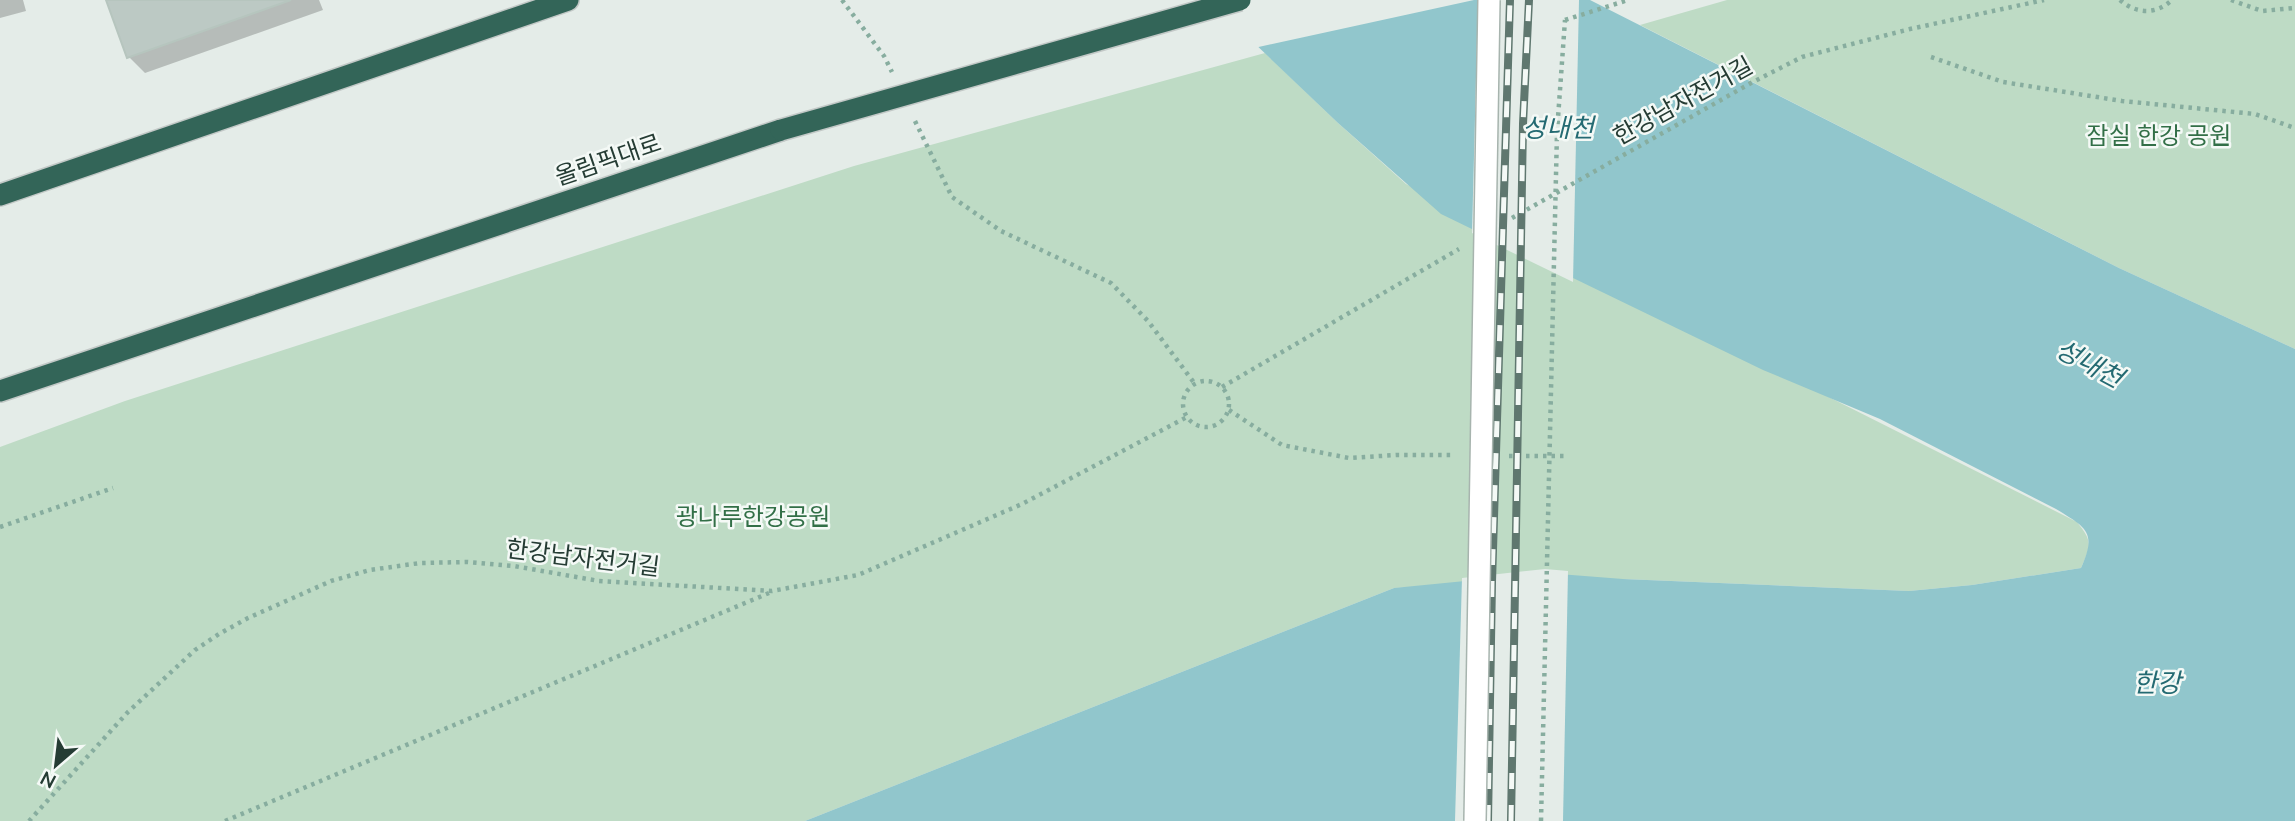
<svg xmlns="http://www.w3.org/2000/svg" width="2295" height="821" viewBox="0 0 2295 821" font-family="'Nunito Sans','Noto Sans KR',sans-serif">
  <style>
    .green { fill: #bedbc5 }
    .water { fill: #91c6cc }
    .pier { fill: #e4ece8 }
    .shadow { fill: #0003 }
    .building { fill: #bcc9c4; stroke: #b6c5be; stroke-width: 2 }
    .lines { fill: none; stroke-linecap: round; stroke-linejoin: round }
    .highway-casing { stroke: #c2c8c6; stroke-width: 24 }
    .path { stroke: #87ad9f; stroke-width: 4.5; stroke-dasharray: 3.5 5; stroke-linecap: butt }
    .highway { stroke: #336558; stroke-width: 21 }
    .rail-casing { stroke: #5f776f; stroke-width: 8 }
    .rail { stroke: #f4f9f6; stroke-width: 5; stroke-dasharray: 16; stroke-linecap: butt }
    .minor-bridge-casing { stroke: #a7b4ae; stroke-width: 24; stroke-linecap: butt }
    .highway-bridge-casing { stroke: #c2c8c6; stroke-width: 24; stroke-linecap: butt }
    .path-bridge { stroke: #87ad9f; stroke-width: 4.5; stroke-dasharray: 3.5 5; stroke-linecap: butt }
    .minor-bridge { stroke: #fff; stroke-width: 21 }
    .highway-bridge { stroke: #336558; stroke-width: 21 }
    .labels { text-anchor: middle; dominant-baseline: central; stroke-width: 5; stroke-linejoin: round; paint-order: stroke }
    .street-label { font-size: 24px; fill: #253c34; stroke: #f4f9f6 }
    .park-label { font-size: 24px; fill: #326f47; stroke: #f4f9f6 }
    .water-label { font-size: 26px; font-style: italic; fill: #246a72; stroke: #f4f9f6 }
  </style>
  <rect width="100%" height="100%" fill="#e4ece8"/>
  <g class="green">
    <path d="M1727,0H2295V349L2119,268L1640,25Z"/>
    <path d="M1265,53L1338,123L1406,184L2077,522C2093,542 2091,545 2081,568L1972,585L1909,591L1623,579L1394,588L805,821H0V447L125,401L854,166Z"/>
  </g>
  <path class="water" d="M1209,0H1590L2119,268L2295,349V821H805L1394,588L1546,573L1623,579L1909,591L1972,585L2081,568C2097,532 2087,528 2056,509L1880,419L1763,370L1441,214L1338,123Z"/>
  <g class="pier">
    <path d="M1206,0H1474L1254,48Z"/>
    <path d="M1478,0H1579L1573,282L1472,233Z"/>
    <path d="M1545,569L1568,571L1563,821H1455L1462,578Z"/>
  </g>
  <g class="shadow">
    <path d="M0,0H23L26,11L0,18Z"/>
    <path d="M108,0H319L323,10L145,73L129,57Z"/>
  </g>
  <path class="building" d="M106,0H291L127,58Z"/>
  <g class="lines">
    <defs>
      <g id="highway">
        <path d="M0,195L568,0"/>
        <path d="M0,391L781,130"/>
      </g>
    </defs>
    <use href="#highway" class="highway-casing"/>
    <g class="path">
      <path d="M842,0L884,56L892,72"/>
      <path d="M2120,0C2136,14 2156,15 2172,0"/>
      <path d="M2231,0L2262,11L2295,8"/>
      <path d="M1565,20L1628,0"/>
      <path d="M1931,57L2003,82L2122,101L2255,114L2295,128"/>
      <path d="M915,121L952,197L1001,231L1111,283L1148,321L1195,384"/>
      <path d="M1512,218L1751,83L1802,57L1910,29L2044,0"/>
      <circle cx="1206" cy="404" r="23"/>
      <path d="M1222,387L1459,249"/>
      <path d="M1229,410L1282,445L1349,458L1396,455H1455"/>
      <path d="M1509,456H1568"/>
      <path d="M0,527L113,488"/>
      <path d="M29,821L128,712L195,650L219,634L248,618L331,581L370,570L420,563L467,562L514,566L599,581L772,591L858,575L1022,504L1187,417"/>
      <path d="M225,821L769,593"/>
    </g>
    <use href="#highway" class="highway"/>
    <defs>
      <g id="rail">
        <path d="M1488,821L1492,582L1510,0"/>
        <path d="M1511,821L1523,124L1529,0"/>
      </g>
    </defs>
    <use href="#rail" class="rail-casing"/>
    <use href="#rail" class="rail"/>
    <defs>
      <path id="minor-bridge" d="M1475,821L1489,0"/>
      <path id="highway-bridge" d="M781,130L1240,0"/>
    </defs>
    <use href="#minor-bridge" class="minor-bridge-casing"/>
    <use href="#highway-bridge" class="highway-bridge-casing"/>
    <path class="path-bridge" d="M1541,821L1557,132L1565,20"/>
    <use href="#minor-bridge" class="minor-bridge"/>
    <use href="#highway-bridge" class="highway-bridge"/>
  </g>
  <g class="labels">
    <g class="street-label">
      <text transform="translate(1683 101) rotate(-29)">한강남자전거길</text>
      <text transform="translate(608 160) rotate(-19)">올림픽대로</text>
      <text transform="translate(583 558) rotate(7)">한강남자전거길</text>
    </g>
    <g class="park-label">
      <text x="2159" y="136">잠실 한강 공원</text>
      <text x="753" y="517">광나루한강공원</text>
    </g>
    <g class="water-label">
      <text x="1558" y="128">성내천</text>
      <text transform="translate(2089 364) rotate(28)">성내천</text>
      <text x="2157" y="683">한강</text>
    </g>
  </g>
  <g transform="translate(56 765) rotate(208)" stroke="#f4f9f6" stroke-width="5" paint-order="stroke">
  <path d="M0-5L12 26L0 18L-12 26Z" fill="#253c34"/>
  <text y="-10" font-size="19" font-weight="bold" text-anchor="middle" fill="#253c34">N</text>
  </g>
</svg>
